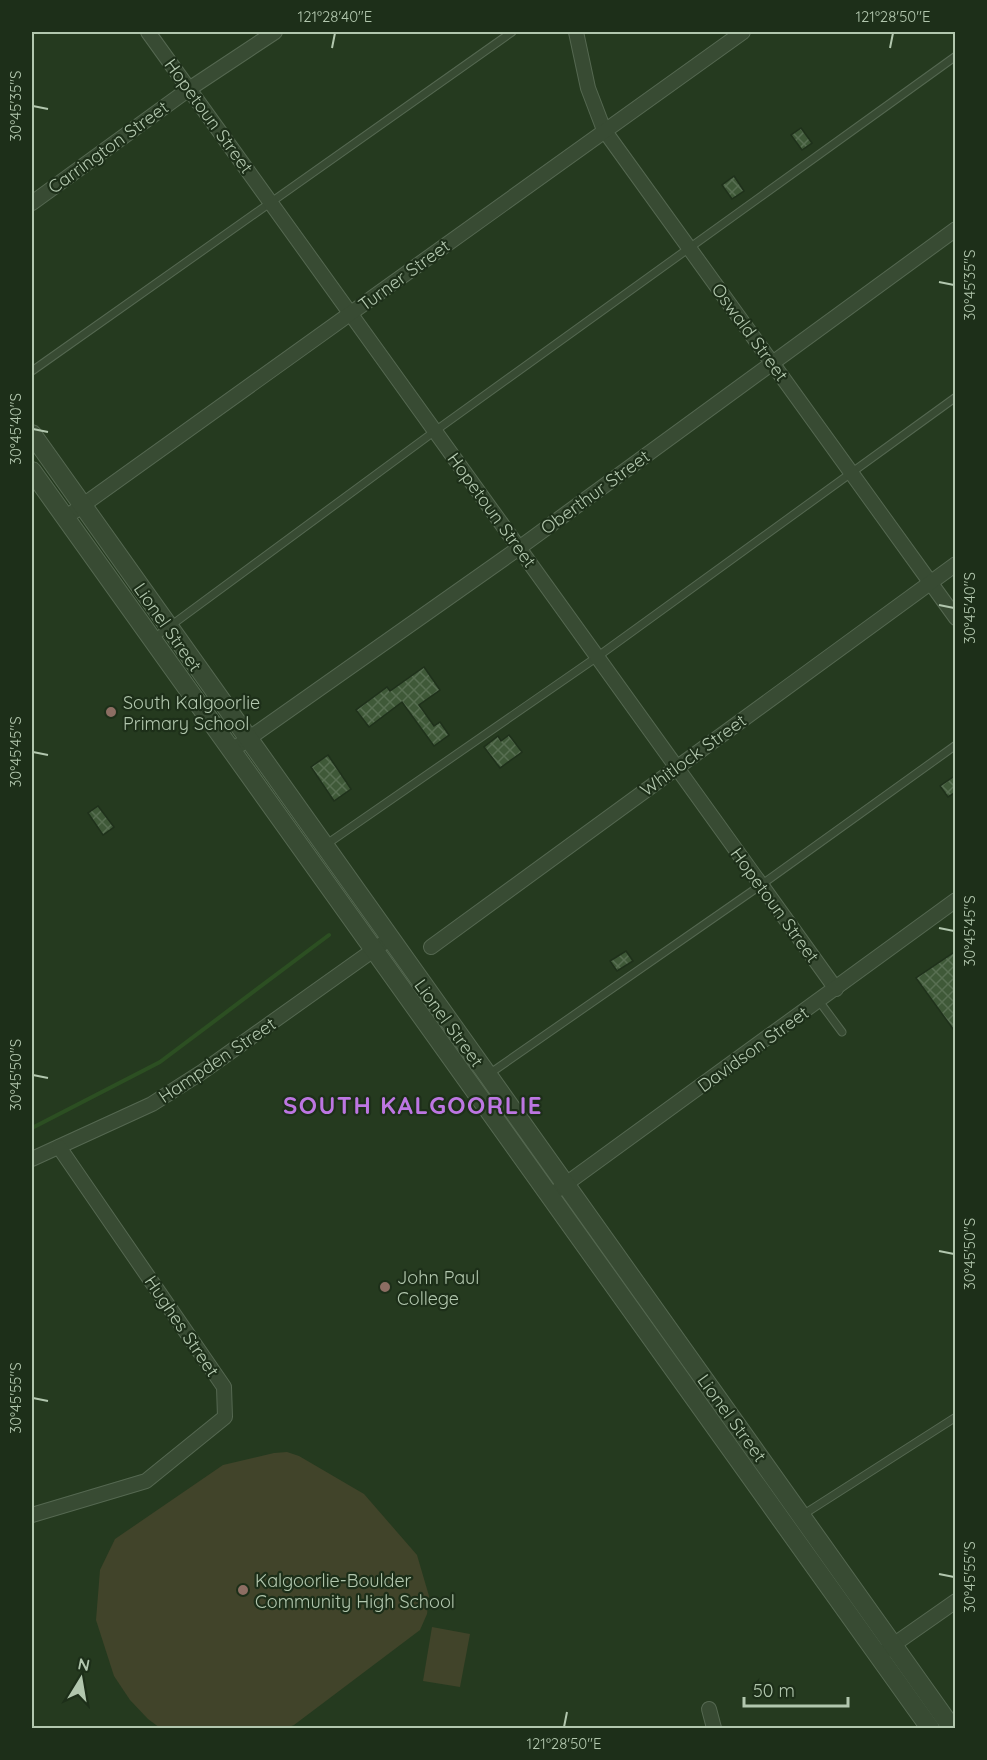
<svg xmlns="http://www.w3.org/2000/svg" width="987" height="1760" viewBox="0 0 987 1760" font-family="Quicksand,sans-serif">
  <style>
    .pitch { fill: #41442a }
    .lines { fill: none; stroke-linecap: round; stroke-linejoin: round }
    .stream { stroke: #2c4f22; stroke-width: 4 }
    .building { fill: url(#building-cross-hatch); stroke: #1f311b; stroke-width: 1.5 }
    .service-casing { stroke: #556851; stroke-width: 9 }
    .minor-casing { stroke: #556851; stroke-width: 16 }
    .tertiary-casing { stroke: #556851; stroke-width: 20 }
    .service { stroke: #384b33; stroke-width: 7 }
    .minor { stroke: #384b33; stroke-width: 14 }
    .tertiary { stroke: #384b33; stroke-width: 18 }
    .ticks { fill: none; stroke: #b2c7ae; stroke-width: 2 }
    .education-dot { fill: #8d6e63; stroke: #1d2f19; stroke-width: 2 }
    .labels { text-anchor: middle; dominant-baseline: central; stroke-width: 4.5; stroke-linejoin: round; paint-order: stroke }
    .street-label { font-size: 18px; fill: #b2c7ae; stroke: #1d2f19 }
    .poi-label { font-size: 18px; fill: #b2c7ae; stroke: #1d2f19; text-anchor: start }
    .district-label { font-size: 24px; font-weight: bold; letter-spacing: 1.5px; fill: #bd76e2; stroke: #1d2f19 }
    .neatline { fill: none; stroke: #b2c7ae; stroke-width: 2 }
    .ticks-label { font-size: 15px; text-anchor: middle; fill: #b2c7ae }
  </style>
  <defs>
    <pattern id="building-cross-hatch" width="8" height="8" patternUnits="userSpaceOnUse" patternTransform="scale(1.5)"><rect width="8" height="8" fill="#3f5938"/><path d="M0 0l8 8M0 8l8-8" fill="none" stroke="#586f52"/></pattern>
  </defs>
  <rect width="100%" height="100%" fill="#253a1f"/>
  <g class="pitch">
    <path d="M287,1452L299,1456L364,1494L417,1555L429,1596L427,1614L420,1630L294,1725L286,1728H160L148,1719L130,1700L114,1676L96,1620L100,1570L115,1539L223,1465L274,1453Z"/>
    <path d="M432,1627L470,1634L460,1687L423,1681Z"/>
  </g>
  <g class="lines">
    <path class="stream" d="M32,1128L160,1062L329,935"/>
  </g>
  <g class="building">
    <path d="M801,128L812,143L802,150L791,135Z"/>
    <path d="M734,176L744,191L732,199L722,185Z"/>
    <path d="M424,667L440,690L419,705L434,726L440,722L449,735L434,746L402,702L369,727L356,710L387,687L390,691Z"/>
    <path d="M509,735L522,752L500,768L484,747L498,736L501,741Z"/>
    <path d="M328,755L351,789L334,801L311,767Z"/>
    <path d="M956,775V792L948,797L940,786Z"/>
    <path d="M98,806L114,827L103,835L88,813Z"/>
    <path d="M626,951L633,961L617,971L610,961Z"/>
    <path d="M956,951V1033L916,978Z"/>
  </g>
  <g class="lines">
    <defs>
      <g id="service">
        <path d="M32,371L512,32"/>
        <path d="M154,638L435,431L956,56"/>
        <path d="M324,846L597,657L956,397"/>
        <path d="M819,1001L842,1032"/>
        <path d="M489,1074L761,885L956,745"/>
        <path d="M801,1516L956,1417"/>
      </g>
      <g id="minor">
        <path d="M148,32L836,989"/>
        <path d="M576,32L588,88L604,130L956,618"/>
        <path d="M32,203L189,89L275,32"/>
        <path d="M65,518L743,32"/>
        <path d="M231,751L519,548L956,229"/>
        <path d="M431,947L956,564"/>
        <path d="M32,1159L152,1104L202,1072L389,939"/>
        <path d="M559,1189L956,900"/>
        <path d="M32,1515L146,1481L225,1417L224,1387L59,1147"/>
        <path d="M886,1650L956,1601"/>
        <path d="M709,1709L714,1728"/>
      </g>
      <g id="tertiary">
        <path d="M32,434L952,1728"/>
        <path d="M32,471L930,1728"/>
      </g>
    </defs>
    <use href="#service" class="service-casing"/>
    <use href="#minor" class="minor-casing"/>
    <use href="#tertiary" class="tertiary-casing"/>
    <use href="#service" class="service"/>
    <use href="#minor" class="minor"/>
    <use href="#tertiary" class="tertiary"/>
  </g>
  <path class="ticks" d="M332,48L335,33M890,48L893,33M33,106L48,109M939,282L954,285M33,429L48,432M939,605L954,608M33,752L48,755M939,928L954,931M33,1075L48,1078M939,1251L954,1254M33,1398L48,1401M939,1574L954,1577M564,1727L567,1712"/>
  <g class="education-dot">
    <circle cx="111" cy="712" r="6"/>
    <circle cx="385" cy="1287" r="6"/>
    <circle cx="243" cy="1590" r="6"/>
  </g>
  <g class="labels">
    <g class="street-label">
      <text transform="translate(209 116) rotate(54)">Hopetoun Street</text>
      <text transform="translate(108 147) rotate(-36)">Carrington Street</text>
      <text transform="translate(404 275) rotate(-36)">Turner Street</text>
      <text transform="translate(750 332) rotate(54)">Oswald Street</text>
      <text transform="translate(595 492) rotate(-36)">Oberthur Street</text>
      <text transform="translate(492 510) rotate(54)">Hopetoun Street</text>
      <text transform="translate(168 627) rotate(55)">Lionel Street</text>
      <text transform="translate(693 755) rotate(-36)">Whitlock Street</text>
      <text transform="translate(775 905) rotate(54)">Hopetoun Street</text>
      <text transform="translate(449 1023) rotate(54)">Lionel Street</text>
      <text transform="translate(753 1049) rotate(-36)">Davidson Street</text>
      <text transform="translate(217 1060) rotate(-34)">Hampden Street</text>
      <text transform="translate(182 1326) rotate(56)">Hughes Street</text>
      <text transform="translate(732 1418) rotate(54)">Lionel Street</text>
    </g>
    <g class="poi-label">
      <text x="123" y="702">South Kalgoorlie<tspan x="123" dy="21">Primary School</tspan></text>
      <text x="397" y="1277">John Paul<tspan x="397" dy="21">College</tspan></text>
      <text x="255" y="1580">Kalgoorlie-Boulder<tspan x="255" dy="21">Community High School</tspan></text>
    </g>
    <g class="district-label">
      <text x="413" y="1105">SOUTH KALGOORLIE</text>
    </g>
  </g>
  <rect width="987" height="1760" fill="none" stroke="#1d2f19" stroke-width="66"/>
  <g transform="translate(81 1679) rotate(11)" stroke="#1d2f19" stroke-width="4.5" paint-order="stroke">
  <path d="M0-4.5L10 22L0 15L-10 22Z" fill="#b2c7ae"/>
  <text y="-9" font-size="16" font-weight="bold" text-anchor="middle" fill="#b2c7ae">N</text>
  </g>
  <path d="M744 1697v9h104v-9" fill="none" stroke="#b2c7ae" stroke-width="3"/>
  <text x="753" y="1697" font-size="18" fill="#b2c7ae" stroke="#1d2f19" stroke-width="4.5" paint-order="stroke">50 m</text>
  <rect x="33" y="33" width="921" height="1694" class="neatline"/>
  <g class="ticks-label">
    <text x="335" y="22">121°28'40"E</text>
    <text x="893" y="22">121°28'50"E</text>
    <text transform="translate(16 106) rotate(-90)" y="5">30°45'35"S</text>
    <text transform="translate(970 285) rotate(-90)" y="5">30°45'35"S</text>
    <text transform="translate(16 429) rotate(-90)" y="5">30°45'40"S</text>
    <text transform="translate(970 608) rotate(-90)" y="5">30°45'40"S</text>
    <text transform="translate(16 752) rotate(-90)" y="5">30°45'45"S</text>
    <text transform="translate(970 931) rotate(-90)" y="5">30°45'45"S</text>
    <text transform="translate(16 1075) rotate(-90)" y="5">30°45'50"S</text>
    <text transform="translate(970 1254) rotate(-90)" y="5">30°45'50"S</text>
    <text transform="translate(16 1398) rotate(-90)" y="5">30°45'55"S</text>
    <text transform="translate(970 1577) rotate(-90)" y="5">30°45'55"S</text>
    <text x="564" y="1749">121°28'50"E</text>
  </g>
</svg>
